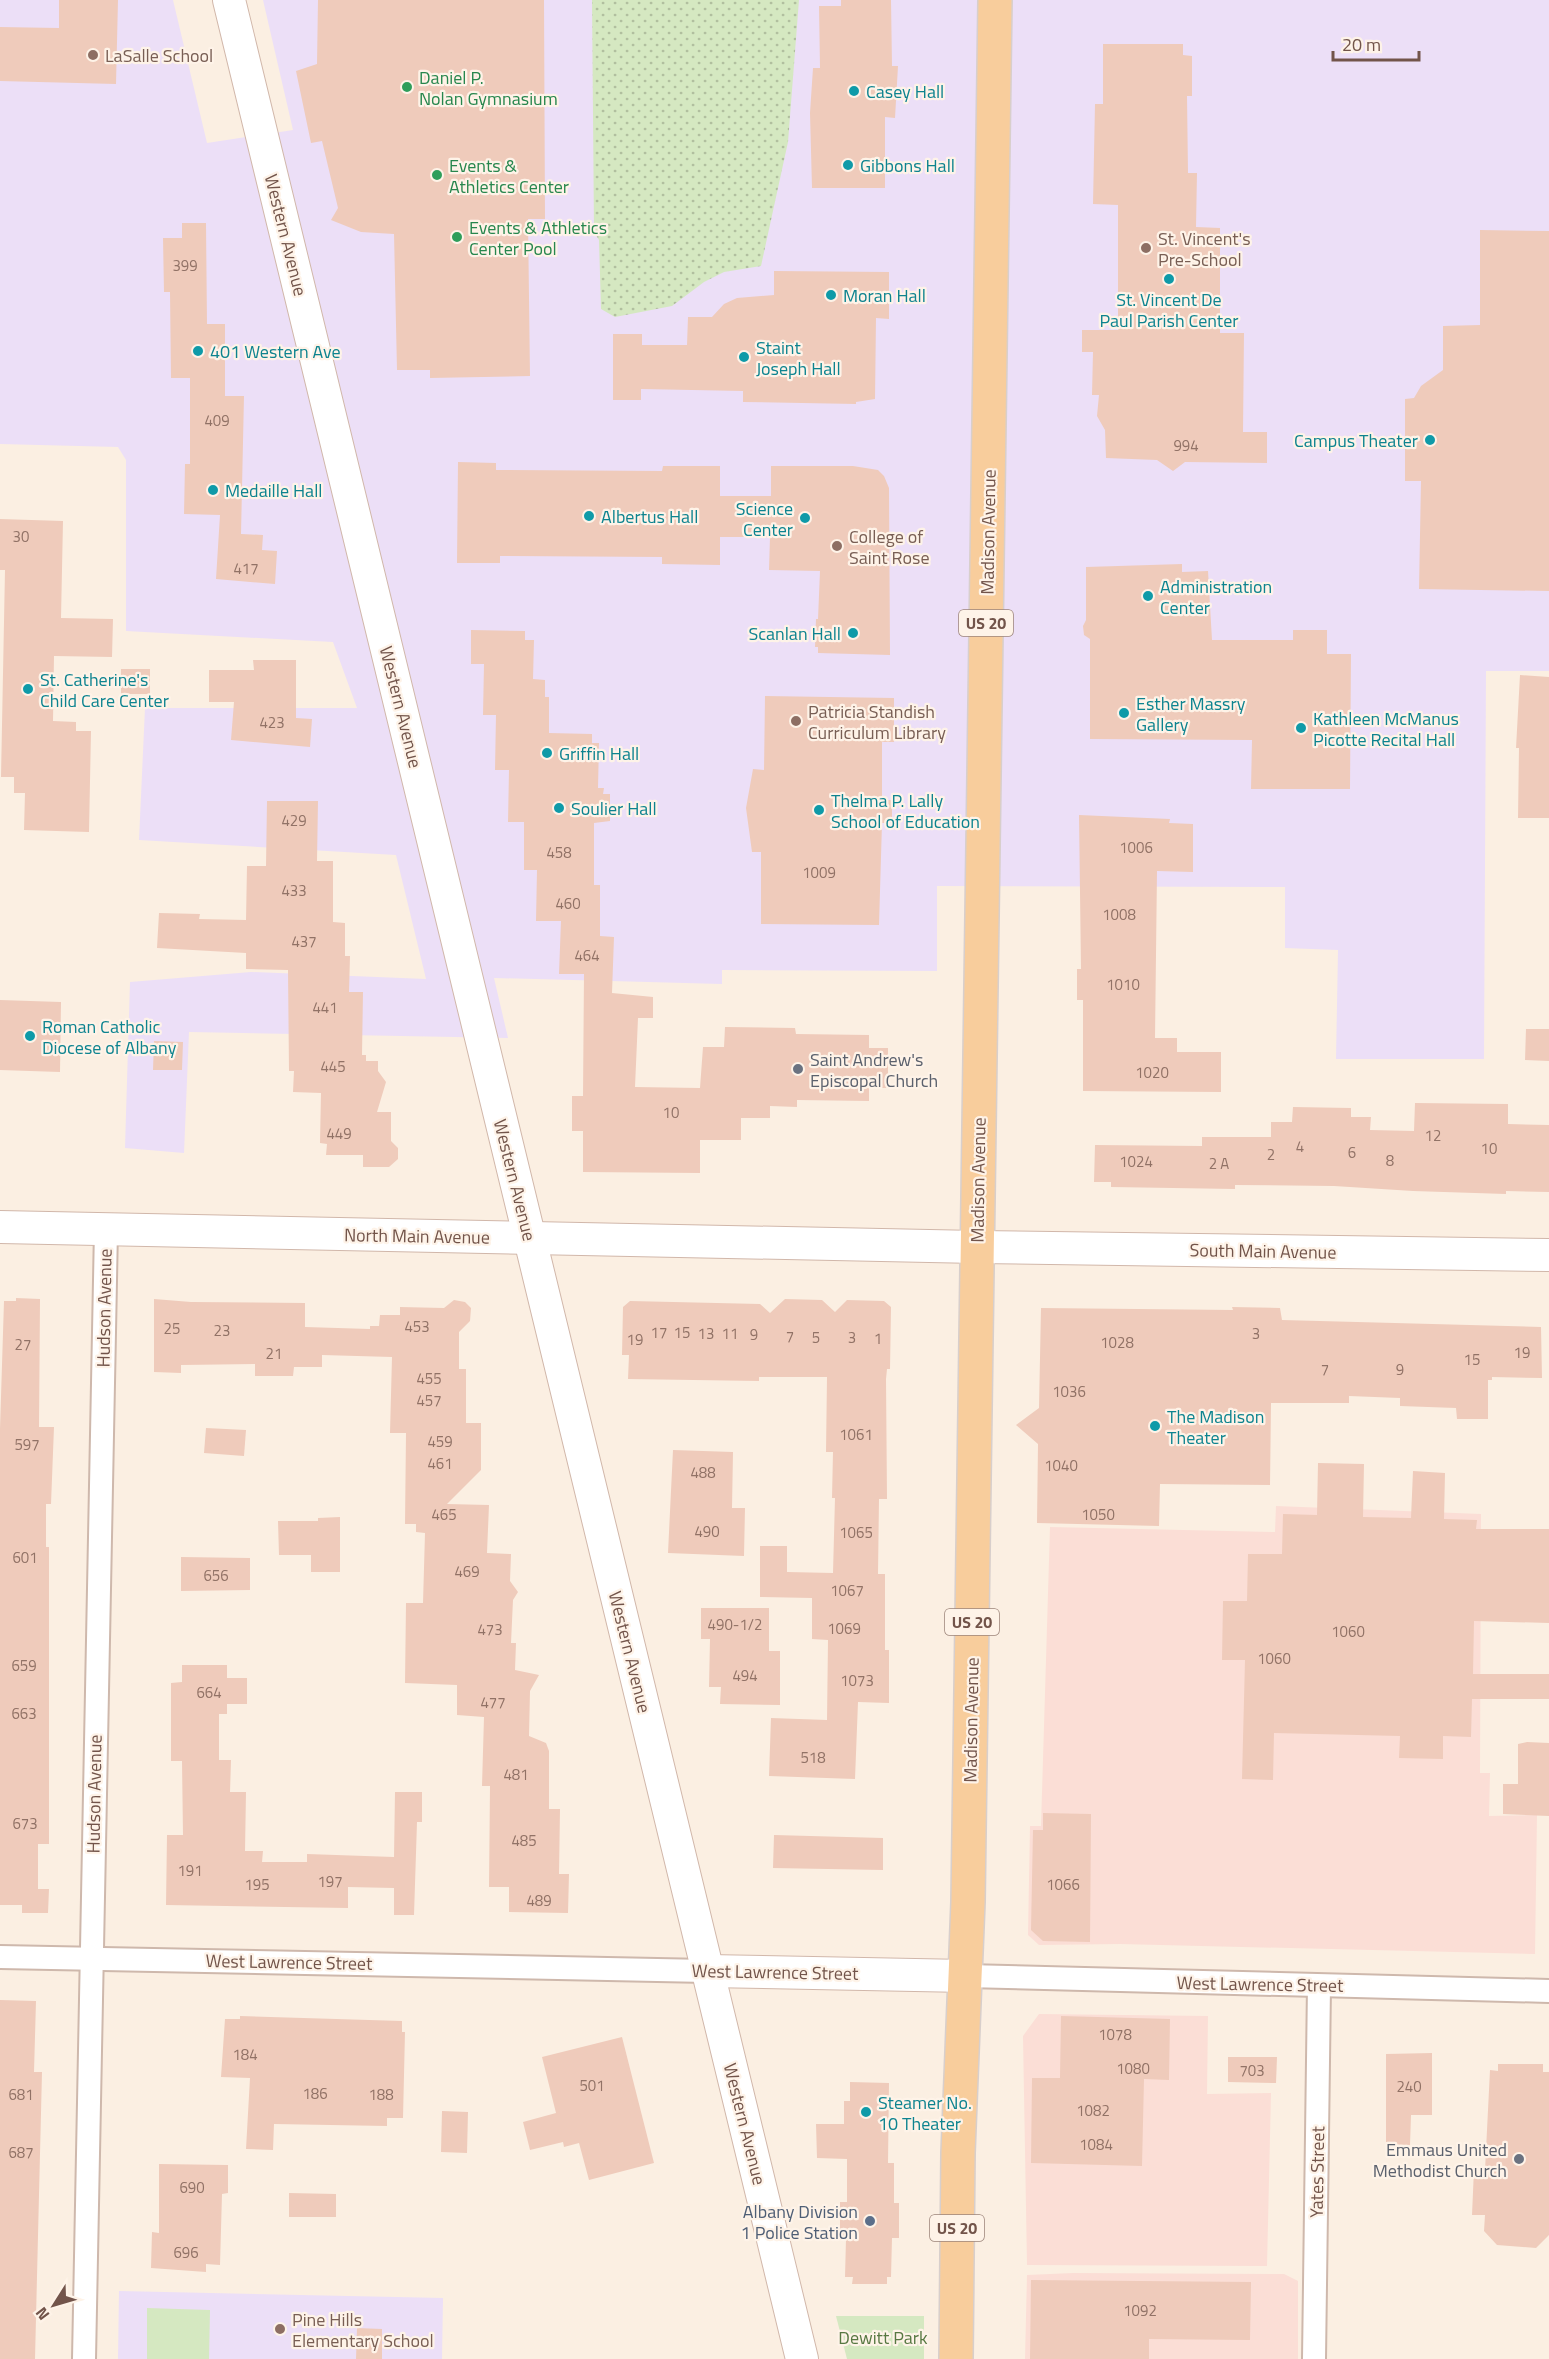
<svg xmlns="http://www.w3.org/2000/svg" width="1549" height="2359" viewBox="0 0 1549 2359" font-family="'Titillium Web',sans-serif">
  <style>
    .commercial { fill: #fbded6 }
    .education { fill: #ecdff7 }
    .grass { fill: url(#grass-dots) }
    .park { fill: #d5e8c1 }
    .building { fill: #efcbbb }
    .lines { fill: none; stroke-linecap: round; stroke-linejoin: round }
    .street-casing { stroke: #ceb8ac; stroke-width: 26 }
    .secondary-casing { stroke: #d1b7aa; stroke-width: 34 }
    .primary-casing { stroke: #d8cfcc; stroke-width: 36 }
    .street { stroke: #fff; stroke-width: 22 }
    .secondary { stroke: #fff; stroke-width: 32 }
    .primary { stroke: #f8cd9c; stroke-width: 33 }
    .education-dot { fill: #8d6e63; stroke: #fef3e8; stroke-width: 2 }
    .leisure-dot { fill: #2e9e5b; stroke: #fef3e8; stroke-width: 2 }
    .culture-dot { fill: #0f9aa8; stroke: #fef3e8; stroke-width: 2 }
    .worship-dot { fill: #6b7280; stroke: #fef3e8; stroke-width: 2 }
    .service-dot { fill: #5c6f8a; stroke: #fef3e8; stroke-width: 2 }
    .labels { text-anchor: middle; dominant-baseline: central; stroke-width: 4.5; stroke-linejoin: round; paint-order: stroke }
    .number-label { font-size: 15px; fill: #917266 }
    .shield { fill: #fef3e8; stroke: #9c8479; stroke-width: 1.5 }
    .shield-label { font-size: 16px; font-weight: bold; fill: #72544a }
    .education-label { font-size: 18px; fill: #785e54; stroke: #fef3e8; text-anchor: start }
    .leisure-label { font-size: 18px; fill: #27864d; stroke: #fef3e8; text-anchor: start }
    .culture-label { font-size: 18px; fill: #0d838f; stroke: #fef3e8; text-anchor: start }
    .street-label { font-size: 18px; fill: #72544a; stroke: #fef3e8 }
    .worship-label { font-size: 18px; fill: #5b616d; stroke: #fef3e8; text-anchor: start }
    .service-label { font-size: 18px; fill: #4e5e75; stroke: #fef3e8; text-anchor: end }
    .park-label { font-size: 18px; fill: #577842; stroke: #fef3e8 }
  </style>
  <defs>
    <pattern id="grass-dots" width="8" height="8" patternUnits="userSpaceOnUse" patternTransform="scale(1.5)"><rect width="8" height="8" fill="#d5e8c1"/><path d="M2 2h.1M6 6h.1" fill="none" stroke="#b1bf9f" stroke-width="1.8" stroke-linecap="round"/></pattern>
  </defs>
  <rect width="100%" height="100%" fill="#fbefe2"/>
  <g class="commercial">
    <path d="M1276,1506L1481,1514L1480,1773H1490L1489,1816L1537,1815L1535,1954L1120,1944L1039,1945L1028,1935L1030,1826H1041L1050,1527L1275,1532Z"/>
    <path d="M1039,2014L1208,2016L1207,2094L1271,2093L1267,2266L1027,2265L1023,2036Z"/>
    <path d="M1073,2273L1284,2274L1298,2281V2359H1025L1027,2275Z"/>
  </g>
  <g class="education">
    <path d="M0,0H173L207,143L293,130L263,0H1549V671H1486L1484,1059H1336L1338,950L1285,948V887L937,886V971L722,970V984L494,978L508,1038L189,1032L184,1153L125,1148L130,982L251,972L426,979L396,855L139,840L145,708H357L333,642L126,631V460L118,447L0,444Z"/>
    <path d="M119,2291L443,2298L442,2359H118Z"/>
  </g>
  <path class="grass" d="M592,0H799L788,142L761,266L724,272L704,282L672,306L615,317L601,309L599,240L594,232Z"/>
  <g class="park">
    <path d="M147,2308L210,2310L209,2359H147Z"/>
    <path d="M836,2316H924V2359H847Z"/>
  </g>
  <g class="building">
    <path d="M59,0H118L116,84L0,81V27L59,28Z"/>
    <path d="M318,0H544L545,219H528L530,376L430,378V370H397L394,234L361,232L331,220L338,208L322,141L311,143L296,71L317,64Z"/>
    <path d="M841,0H891L892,66H898L895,118L885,117V188H812L810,113L813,68H820L819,6H841Z"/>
    <path d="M1103,44H1183V55L1192,56V96H1187L1188,173H1197L1196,227L1220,228V333H1244L1243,432H1267V463L1185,462L1173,471L1157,460L1106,458L1105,430L1097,416L1099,395H1092L1093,352H1082V330H1118V205L1093,204L1095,104H1103Z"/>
    <path d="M182,223H206L207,324H225V396H244L241,534L263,535L262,550L277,551L275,584L216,579L220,515L184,514L185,464H190V378H171L170,292H164L163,238H182Z"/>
    <path d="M1480,230L1549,231V591L1419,589L1421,481H1405V399L1414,398L1421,386L1443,370V326L1480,325Z"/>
    <path d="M774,271L889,272V319L876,318L875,399L856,402V404L743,402V391L641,389V400H613V334H642V345H687L688,317H712L724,304L737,298L774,295Z"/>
    <path d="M458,462L496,463V470L662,471L663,466H720V496H771V466H853L878,470L884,476L889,488L890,655L818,653V647H815L816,619H818L820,571L769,570L770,537H720V565L662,564V557L500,556V563H457Z"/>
    <path d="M0,519L63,521L61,618L113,619L112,657L54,656L53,721L76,722V731H91L89,832L24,830L25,793H14V777H1L5,570H0Z"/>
    <path d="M1182,564V572L1208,571L1212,640H1293V630H1327V654H1351L1350,789H1251L1252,740L1090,739V639L1084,635L1083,626L1086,620V567Z"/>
    <path d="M471,630L525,631V640H534L533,679L545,680V697H549V733L592,734V743H599L598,788H604L603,794H610V821L594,823V885H600V936L614,937L612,993L653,997V1018H638L635,1087L700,1088L703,1047H724L725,1027L795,1028L796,1034L869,1035V1048H888V1088H869V1101L797,1100V1107L770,1106V1118H741V1140H700V1173L583,1172V1131H572V1096H583L584,974H559L561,921H536L537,870H524V822H508L509,770H495L496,715H483L484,664H471Z"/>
    <path d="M253,660H296V718L312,719L310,747L231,740L234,702H209V670H254Z"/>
    <rect x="121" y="669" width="29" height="25"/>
    <path d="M1520,675L1549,677V818H1518L1519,748H1516Z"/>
    <path d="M765,696L894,698V742H882V800H892V823H882L879,925L761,924V852H752L746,808L753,769L764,770Z"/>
    <path d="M267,801H318L317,861H333V922L345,923V956H350L349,992H363L362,1055H366V1061H378V1071L386,1082L377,1112H391V1141L398,1148V1159L389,1167H363V1155H326L327,1144L320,1143L321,1093L293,1092L294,1071H289L288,970L246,969V953L157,948L159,913L200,914L199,919L246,920L247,866H266Z"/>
    <path d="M1079,815L1170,819L1169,823L1193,824V872L1157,871L1155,1038H1177V1052H1221V1092L1083,1091V1000H1077V969H1081Z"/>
    <path d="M0,1000L61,1002L60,1072L0,1070Z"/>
    <path d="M1526,1029H1549V1061L1525,1060Z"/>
    <path d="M154,1041L183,1042L182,1070H153Z"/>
    <path d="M1415,1103L1508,1104V1124L1549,1125V1192L1506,1191V1194L1413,1191L1334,1186L1235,1185V1189L1111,1187V1182H1094L1095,1145L1202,1146V1137H1271V1122H1292L1293,1107L1351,1108V1117H1371L1370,1130L1414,1131Z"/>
    <path d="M16,1298L40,1299L39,1427H54L51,1504H46V1547H49V1844H38V1889H49L48,1913H22V1905H0V1429L4,1301H16Z"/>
    <path d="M154,1299L191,1302L305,1303V1327L370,1329V1326H379L380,1315H400V1307L444,1308L454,1300L465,1302L471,1308L470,1321L459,1332V1369H466V1423H481V1470L447,1504L489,1505L487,1553L511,1554L510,1581L518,1592L513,1600L511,1643H516L515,1670L539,1675L530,1691L529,1736L546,1743L549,1751V1809H560L559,1874H569L568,1913L509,1912V1887H489L490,1786H482L484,1717L457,1715V1685L405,1683L406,1603H423L425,1533L416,1532V1524H405L406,1433H390L392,1357L322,1355V1367H294L293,1376H255V1364L181,1365V1373L154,1372Z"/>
    <path d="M785,1299L822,1300L835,1312L847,1300L884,1301L891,1307L890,1369H887L886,1379L887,1499H879L878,1574H885V1650H889V1703L858,1702L855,1779L769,1776L771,1718L827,1720L828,1640L812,1639V1598L760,1597V1546H787V1572L833,1573L835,1498H832L833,1452H826L827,1377H759V1381L628,1379L629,1355H622L623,1307L630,1301L760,1304L770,1313Z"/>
    <path d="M1232,1307L1280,1308L1282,1320L1541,1327L1542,1378L1492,1377V1380H1488V1419H1457L1456,1408L1400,1406V1398L1349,1396V1403H1271L1270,1485L1160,1484L1159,1526L1037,1523L1038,1444L1016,1425L1039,1408L1041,1308L1233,1310Z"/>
    <path d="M206,1428L246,1430L244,1456L204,1453Z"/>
    <path d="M673,1450L733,1452L732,1508H745L744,1556L668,1553Z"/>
    <path d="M1318,1463L1364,1464L1363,1517L1411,1518L1413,1471L1445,1473L1444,1519L1477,1520L1476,1529H1549V1623L1474,1621L1473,1674H1549V1699H1472L1471,1737L1443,1736V1759L1399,1758L1400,1736L1274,1733L1273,1780L1242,1779L1245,1660H1222L1223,1601H1247L1248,1554H1282L1283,1514L1317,1515Z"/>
    <path d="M340,1517V1572H311V1555H279L278,1521H318V1518Z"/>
    <path d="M181,1557L250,1558V1590L181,1591Z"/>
    <path d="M701,1608H769V1651H780V1705L720,1704L721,1687H709L710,1639H701Z"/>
    <path d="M182,1665H227V1678H247V1704H227V1714H219V1760H231L230,1792H246L245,1851H263L262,1862H307V1854L394,1857L395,1792H422V1822H417L414,1915H394V1888L348,1887V1908L166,1905L167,1835H183L182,1761H171V1683L182,1682Z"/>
    <path d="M1527,1742L1549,1743V1816L1503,1814V1784H1518V1744Z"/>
    <path d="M1043,1813L1091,1814L1090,1942L1043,1941L1031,1930L1033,1830H1043Z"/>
    <path d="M774,1835L883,1838V1870L773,1868Z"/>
    <path d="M0,2000L36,2001L34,2072H42L35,2359H0Z"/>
    <path d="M240,2016L402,2021V2032H405L403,2118H387V2126L274,2124L273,2150L246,2149L250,2078L221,2077L225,2019H240Z"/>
    <path d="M1061,2016L1170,2019L1169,2080L1144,2079L1142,2166L1031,2163L1032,2078H1060Z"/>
    <path d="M622,2037L654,2163L589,2180L579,2143L564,2147L563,2142L530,2150L523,2122L556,2113L542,2057Z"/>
    <path d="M1432,2053V2115H1411L1410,2145L1386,2144V2054Z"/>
    <path d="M1228,2057H1277L1276,2083L1228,2082Z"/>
    <path d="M1498,2064H1543V2072H1549V2235L1536,2248L1497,2245L1484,2231L1485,2215H1472L1474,2169L1485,2170L1490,2070L1498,2071Z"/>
    <path d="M850,2082L889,2083L888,2163H894V2203H899V2238H892L891,2277H887V2284H852L853,2277H845L846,2239H840V2202H847V2159L817,2158L816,2124H844V2101H850Z"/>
    <path d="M442,2111L468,2112L467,2153L441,2152Z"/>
    <path d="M159,2164L228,2165V2193L222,2194L220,2265L206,2264V2272L151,2268L152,2232L159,2233Z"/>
    <path d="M289,2193L336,2194V2217H289Z"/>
    <path d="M1031,2280L1251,2282L1250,2340L1149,2339V2359H1030Z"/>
    <path d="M357,2328L382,2329V2359H356Z"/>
  </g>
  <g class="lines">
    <defs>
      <g id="street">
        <path d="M0,1957L707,1971"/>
        <path d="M966,1976L1549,1991"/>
        <path d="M84,2359L106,1229"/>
        <path d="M1314,2359L1319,1986"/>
      </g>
      <g id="secondary">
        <path d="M229,0L802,2359"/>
        <path d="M0,1227L977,1247L1549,1255"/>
        <path d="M707,1971L966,1976"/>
      </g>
      <path id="primary" d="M956,2359L958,2153L968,1902L995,0"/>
    </defs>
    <use href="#street" class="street-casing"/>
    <use href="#secondary" class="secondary-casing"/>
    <use href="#primary" class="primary-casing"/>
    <use href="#street" class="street"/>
    <use href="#secondary" class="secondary"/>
    <use href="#primary" class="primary"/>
  </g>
  <g class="education-dot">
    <circle cx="93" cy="55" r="6"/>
    <circle cx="1146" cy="248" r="6"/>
    <circle cx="837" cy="546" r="6"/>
    <circle cx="796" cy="721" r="6"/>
    <circle cx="280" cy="2329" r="6"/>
  </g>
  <g class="leisure-dot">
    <circle cx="407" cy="87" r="6"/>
    <circle cx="437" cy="175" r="6"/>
    <circle cx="457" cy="237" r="6"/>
  </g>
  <g class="culture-dot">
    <circle cx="854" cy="91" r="6"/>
    <circle cx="848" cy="165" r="6"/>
    <circle cx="1169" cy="279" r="6"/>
    <circle cx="831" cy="295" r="6"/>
    <circle cx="198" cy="351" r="6"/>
    <circle cx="744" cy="357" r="6"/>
    <circle cx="1430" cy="440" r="6"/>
    <circle cx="213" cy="490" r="6"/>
    <circle cx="589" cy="516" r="6"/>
    <circle cx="805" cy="518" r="6"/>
    <circle cx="1148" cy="596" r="6"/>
    <circle cx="853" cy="633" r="6"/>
    <circle cx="28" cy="689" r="6"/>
    <circle cx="1124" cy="713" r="6"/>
    <circle cx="1301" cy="728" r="6"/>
    <circle cx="547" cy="753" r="6"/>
    <circle cx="559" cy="808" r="6"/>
    <circle cx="819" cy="810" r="6"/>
    <circle cx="30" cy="1036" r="6"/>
    <circle cx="1155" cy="1426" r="6"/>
    <circle cx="866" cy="2112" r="6"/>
  </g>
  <g class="worship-dot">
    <circle cx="798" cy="1069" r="6"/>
    <circle cx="1519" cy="2159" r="6"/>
  </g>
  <circle class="service-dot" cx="870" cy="2221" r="6"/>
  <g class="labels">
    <g class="number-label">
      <text x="185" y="265">399</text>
      <text x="217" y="420">409</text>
      <text x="1186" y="445">994</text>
      <text x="21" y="536">30</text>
      <text x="246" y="568">417</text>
      <text x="272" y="722">423</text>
      <text x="294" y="820">429</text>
      <text x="1136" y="847">1006</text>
      <text x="559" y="852">458</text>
      <text x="819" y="872">1009</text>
      <text x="294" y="890">433</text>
      <text x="568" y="903">460</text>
      <text x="1119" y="914">1008</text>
      <text x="304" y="941">437</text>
      <text x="587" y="955">464</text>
      <text x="1123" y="984">1010</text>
      <text x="325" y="1007">441</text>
      <text x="333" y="1066">445</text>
      <text x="1152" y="1072">1020</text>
      <text x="671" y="1112">10</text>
      <text x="339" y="1133">449</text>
      <text x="1433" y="1135">12</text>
      <text x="1300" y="1146">4</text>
      <text x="1489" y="1148">10</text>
      <text x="1352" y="1152">6</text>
      <text x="1271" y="1154">2</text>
      <text x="1390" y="1160">8</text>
      <text x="1136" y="1161">1024</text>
      <text x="1219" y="1163">2 A</text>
      <text x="417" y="1326">453</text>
      <text x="172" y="1328">25</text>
      <text x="222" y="1330">23</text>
      <text x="659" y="1332">17</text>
      <text x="682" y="1332">15</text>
      <text x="706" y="1333">13</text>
      <text x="730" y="1333">11</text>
      <text x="1256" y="1333">3</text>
      <text x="754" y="1334">9</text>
      <text x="790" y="1336">7</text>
      <text x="816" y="1337">5</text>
      <text x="852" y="1337">3</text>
      <text x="878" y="1338">1</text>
      <text x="635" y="1339">19</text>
      <text x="1117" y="1342">1028</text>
      <text x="23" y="1344">27</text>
      <text x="1522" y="1352">19</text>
      <text x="274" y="1353">21</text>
      <text x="1472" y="1359">15</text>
      <text x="1325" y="1369">7</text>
      <text x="1400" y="1369">9</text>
      <text x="429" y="1378">455</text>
      <text x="1069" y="1391">1036</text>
      <text x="429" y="1400">457</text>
      <text x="856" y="1434">1061</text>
      <text x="440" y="1441">459</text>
      <text x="27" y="1444">597</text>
      <text x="440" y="1463">461</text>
      <text x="1061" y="1465">1040</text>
      <text x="703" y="1472">488</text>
      <text x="444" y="1514">465</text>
      <text x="1098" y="1514">1050</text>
      <text x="707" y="1531">490</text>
      <text x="856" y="1532">1065</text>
      <text x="25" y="1557">601</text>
      <text x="467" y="1571">469</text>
      <text x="216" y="1575">656</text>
      <text x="847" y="1590">1067</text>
      <text x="735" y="1624">490-1/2</text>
      <text x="844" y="1628">1069</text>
      <text x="490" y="1629">473</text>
      <text x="1348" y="1631">1060</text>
      <text x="1274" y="1658">1060</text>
      <text x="24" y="1665">659</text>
      <text x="745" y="1675">494</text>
      <text x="857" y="1680">1073</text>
      <text x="209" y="1692">664</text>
      <text x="493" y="1702">477</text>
      <text x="24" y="1713">663</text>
      <text x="813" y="1757">518</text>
      <text x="516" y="1774">481</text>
      <text x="25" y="1823">673</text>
      <text x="524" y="1840">485</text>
      <text x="190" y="1870">191</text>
      <text x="330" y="1881">197</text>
      <text x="257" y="1884">195</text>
      <text x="1063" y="1884">1066</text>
      <text x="539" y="1900">489</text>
      <text x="1115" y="2034">1078</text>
      <text x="245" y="2054">184</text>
      <text x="1133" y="2068">1080</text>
      <text x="1252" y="2070">703</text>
      <text x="592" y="2085">501</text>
      <text x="1409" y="2086">240</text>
      <text x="315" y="2093">186</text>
      <text x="21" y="2094">681</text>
      <text x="381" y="2094">188</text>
      <text x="1093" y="2110">1082</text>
      <text x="1096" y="2144">1084</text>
      <text x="21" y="2152">687</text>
      <text x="192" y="2187">690</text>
      <text x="186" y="2252">696</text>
      <text x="1140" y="2310">1092</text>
    </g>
    <g class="shield">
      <rect x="959" y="610" width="54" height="26" rx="4.5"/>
      <rect x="945" y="1609" width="54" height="26" rx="4.5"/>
      <rect x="930" y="2215" width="54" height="26" rx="4.5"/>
    </g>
    <g class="shield-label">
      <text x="986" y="623">US 20</text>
      <text x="972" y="1622">US 20</text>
      <text x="957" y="2228">US 20</text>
    </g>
    <g class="education-label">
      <text x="105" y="55">LaSalle School</text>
      <text x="1158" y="238">St. Vincent's<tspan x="1158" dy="21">Pre-School</tspan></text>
      <text x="849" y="536">College of<tspan x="849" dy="21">Saint Rose</tspan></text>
      <text x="808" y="711">Patricia Standish<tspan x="808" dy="21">Curriculum Library</tspan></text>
      <text x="292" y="2319">Pine Hills<tspan x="292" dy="21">Elementary School</tspan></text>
    </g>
    <g class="leisure-label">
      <text x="419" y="77">Daniel P.<tspan x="419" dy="21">Nolan Gymnasium</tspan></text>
      <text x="449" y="165">Events &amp;<tspan x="449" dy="21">Athletics Center</tspan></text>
      <text x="469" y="227">Events &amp; Athletics<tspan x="469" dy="21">Center Pool</tspan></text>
    </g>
    <g class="culture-label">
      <text x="866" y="91">Casey Hall</text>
      <text x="860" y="165">Gibbons Hall</text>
      <text x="843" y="295">Moran Hall</text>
      <text x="1169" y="299" text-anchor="middle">St. Vincent De<tspan x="1169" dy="21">Paul Parish Center</tspan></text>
      <text x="756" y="347">Staint<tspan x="756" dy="21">Joseph Hall</tspan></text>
      <text x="210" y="351">401 Western Ave</text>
      <text x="1418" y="440" text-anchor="end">Campus Theater</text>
      <text x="225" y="490">Medaille Hall</text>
      <text x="793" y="508" text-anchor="end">Science<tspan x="793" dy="21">Center</tspan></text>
      <text x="601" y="516">Albertus Hall</text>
      <text x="1160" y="586">Administration<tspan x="1160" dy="21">Center</tspan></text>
      <text x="841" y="633" text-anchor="end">Scanlan Hall</text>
      <text x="40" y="679">St. Catherine's<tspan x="40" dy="21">Child Care Center</tspan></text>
      <text x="1136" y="703">Esther Massry<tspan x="1136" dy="21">Gallery</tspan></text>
      <text x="1313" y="718">Kathleen McManus<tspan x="1313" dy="21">Picotte Recital Hall</tspan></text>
      <text x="559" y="753">Griffin Hall</text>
      <text x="831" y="800">Thelma P. Lally<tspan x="831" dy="21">School of Education</tspan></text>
      <text x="571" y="808">Soulier Hall</text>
      <text x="42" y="1026">Roman Catholic<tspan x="42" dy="21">Diocese of Albany</tspan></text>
      <text x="1167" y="1416">The Madison<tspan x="1167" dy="21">Theater</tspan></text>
      <text x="878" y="2102">Steamer No.<tspan x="878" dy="21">10 Theater</tspan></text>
    </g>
    <g class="street-label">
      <text transform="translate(286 235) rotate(76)">Western Avenue</text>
      <text transform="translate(988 532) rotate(-89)">Madison Avenue</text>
      <text transform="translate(401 707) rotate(76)">Western Avenue</text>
      <text transform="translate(515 1180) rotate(76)">Western Avenue</text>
      <text transform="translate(978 1180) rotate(-89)">Madison Avenue</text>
      <text transform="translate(417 1236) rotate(1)">North Main Avenue</text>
      <text transform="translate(1263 1251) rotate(1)">South Main Avenue</text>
      <text transform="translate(104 1308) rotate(-89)">Hudson Avenue</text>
      <text transform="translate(630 1652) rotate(76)">Western Avenue</text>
      <text transform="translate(971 1720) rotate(-89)">Madison Avenue</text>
      <text transform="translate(94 1794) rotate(-89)">Hudson Avenue</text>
      <text transform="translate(289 1962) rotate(1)">West Lawrence Street</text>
      <text transform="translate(775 1972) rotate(1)">West Lawrence Street</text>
      <text transform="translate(1260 1984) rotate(1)">West Lawrence Street</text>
      <text transform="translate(745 2124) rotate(76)">Western Avenue</text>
      <text transform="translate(1317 2172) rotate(-89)">Yates Street</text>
    </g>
    <g class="worship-label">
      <text x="810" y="1059">Saint Andrew's<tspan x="810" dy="21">Episcopal Church</tspan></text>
      <text x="1507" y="2149" text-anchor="end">Emmaus United<tspan x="1507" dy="21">Methodist Church</tspan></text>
    </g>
    <g class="service-label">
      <text x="858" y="2211">Albany Division<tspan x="858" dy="21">1 Police Station</tspan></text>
    </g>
    <g class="park-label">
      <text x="883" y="2337">Dewitt Park</text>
    </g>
  </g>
  <g transform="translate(54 2305) rotate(233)" stroke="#fef3e8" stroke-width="4.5" paint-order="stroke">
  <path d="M0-4.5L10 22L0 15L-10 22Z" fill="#72544a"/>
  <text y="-9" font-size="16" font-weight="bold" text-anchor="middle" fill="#72544a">N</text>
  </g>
  <path d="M1333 51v9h86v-9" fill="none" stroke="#72544a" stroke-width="3"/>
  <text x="1342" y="51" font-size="18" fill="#72544a" stroke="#fef3e8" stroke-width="4.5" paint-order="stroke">20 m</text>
</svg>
